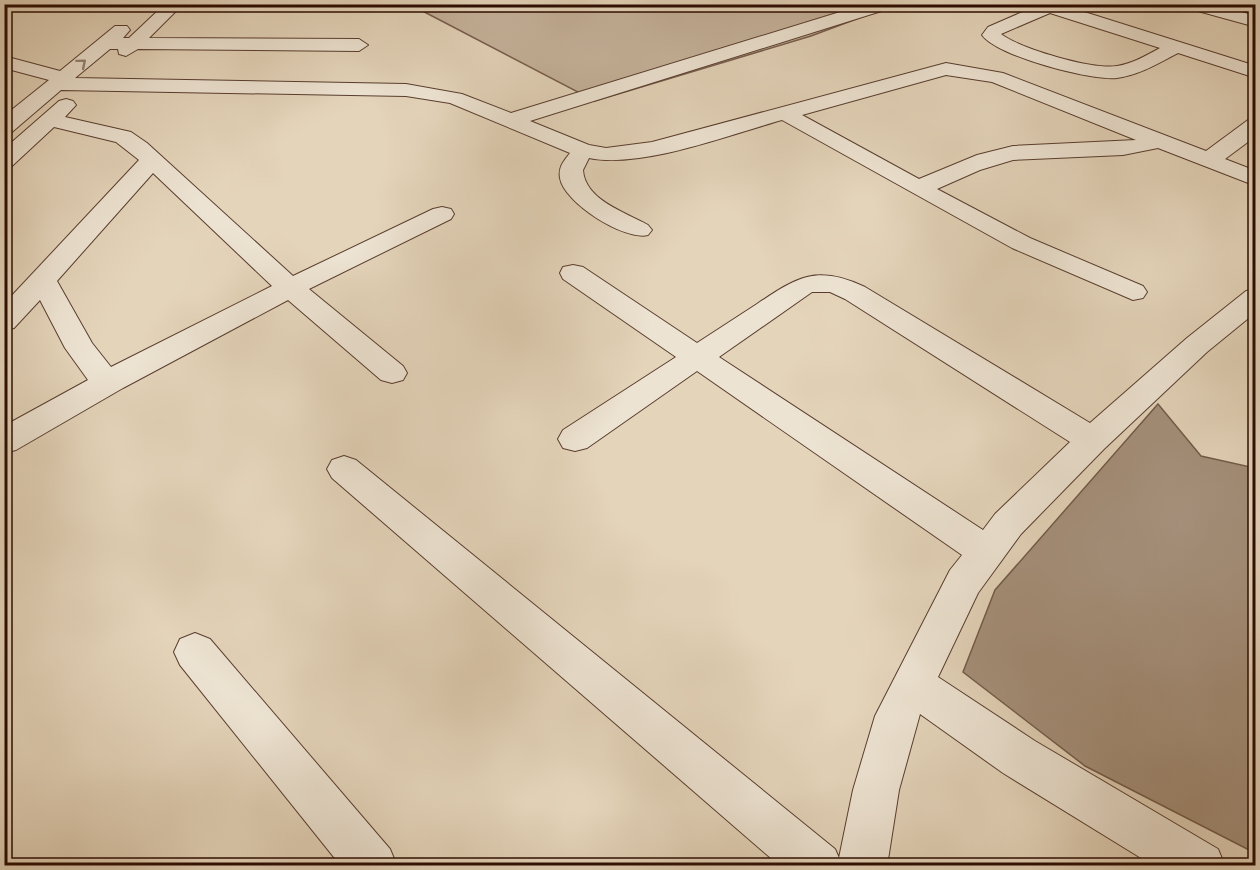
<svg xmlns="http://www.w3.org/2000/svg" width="1260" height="870" viewBox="0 0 1260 870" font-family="'IM FELL DW Pica',serif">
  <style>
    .green { fill: #c5b29b; stroke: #785e4e; stroke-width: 1.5 }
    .water { fill: #a5907b; stroke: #745b4a; stroke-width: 1.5 }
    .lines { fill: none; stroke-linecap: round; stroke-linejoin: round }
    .minor-casing { stroke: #593d2f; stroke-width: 2 }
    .minor { fill: #ede3d2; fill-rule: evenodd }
    .oneway { stroke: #968274 }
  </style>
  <rect width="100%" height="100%" fill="#e4d4ba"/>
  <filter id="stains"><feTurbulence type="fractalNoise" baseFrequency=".00333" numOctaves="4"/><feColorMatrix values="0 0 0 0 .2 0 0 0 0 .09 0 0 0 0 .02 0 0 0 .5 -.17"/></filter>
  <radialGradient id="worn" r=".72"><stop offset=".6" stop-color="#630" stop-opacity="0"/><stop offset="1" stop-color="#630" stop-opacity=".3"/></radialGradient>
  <path class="green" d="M411,5H894L811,36L595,101Z"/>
  <path class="water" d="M1158,404L1201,456L1255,468V853L1085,766L963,672L995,590Z"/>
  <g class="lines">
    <defs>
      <g id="minor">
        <path d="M4,4H20L4,12Z"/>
        <path d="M165,4H183L149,38L359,39L368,45L359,51L138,49L126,56L119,54L118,49H110L75,78L406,84L462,94L511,113L866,4H893L891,8L530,121L589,145L606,148L652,142L946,63L1003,73L1206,151L1248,120L1256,119V136L1225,159L1256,171V186L1158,148L1123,155L1013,160L980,170L937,189L1030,238L1143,286L1147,292L1143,298L1133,300L1012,248L782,120C729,135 641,169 589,158L583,170C585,200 625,212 648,225L652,230L648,235C625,241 564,203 560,178C558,167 564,161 570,153L450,103L406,96L61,90L12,132L4,133V116L49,80L4,68V56L60,71L115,26H127L130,30L123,38H129ZM946,75L992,82L1136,140L1013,146L977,155L919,179L802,115Z"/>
        <path d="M1032,4H1059L1256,66V78L1178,53C1159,63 1139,75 1117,78C1092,81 996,56 982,35L988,27L1034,7ZM1050,13L1160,48C1147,55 1132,64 1117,66C1093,70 1021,49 1001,34Z"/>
        <path d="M1185,4H1213L1256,16V27L1187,8Z"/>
        <path d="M66,99L73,101L76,105L65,117L131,132L147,143L293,276L433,209L442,207L451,209L454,214L451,219L309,289L403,366L407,373L403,380L392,383L381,380L288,300L123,388L16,450L4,453V426L88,380L65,348L40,300L14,328L4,331V304L139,160L116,142L54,127L12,166L4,168V149L59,101ZM153,173L272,286L111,367L92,343L57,281Z"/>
        <path d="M573,265L583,267L697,343C717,330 737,317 757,304C797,277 817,264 865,287L1090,423L1187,338L1246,291L1256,289V312L1207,352L1104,449L1021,534L978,593L938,677L1035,741L1218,849L1225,866H1154L1003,773L920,714L899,790L887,866H780L332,478L327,469L332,460L344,456L356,460L835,849L839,858L853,790L875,716L950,570L962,555L697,371L587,448L575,451L563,448L558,439L563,430L676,357L563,279L560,273L563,267ZM812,292H830L845,299L1070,442L995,514L983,530L719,357Z"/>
        <path d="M195,633L210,639L390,849L397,866H341L180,665L174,652L180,639Z"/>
      </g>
    </defs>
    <use href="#minor" class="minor-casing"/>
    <use href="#minor" class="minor"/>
  </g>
  <defs><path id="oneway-chevron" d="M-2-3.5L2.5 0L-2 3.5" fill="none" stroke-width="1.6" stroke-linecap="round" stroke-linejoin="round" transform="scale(1.5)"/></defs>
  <use class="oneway" href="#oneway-chevron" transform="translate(82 63) rotate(-40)"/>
  <rect width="1260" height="870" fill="none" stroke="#e4d4ba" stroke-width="24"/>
  <rect x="6" y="6" width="1248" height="858" fill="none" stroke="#2b0b01" stroke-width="3"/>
  <rect x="12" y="12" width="1236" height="846" fill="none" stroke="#2b0b01" stroke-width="1.5"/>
  <rect width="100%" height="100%" filter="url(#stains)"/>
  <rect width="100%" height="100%" fill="url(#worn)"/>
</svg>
